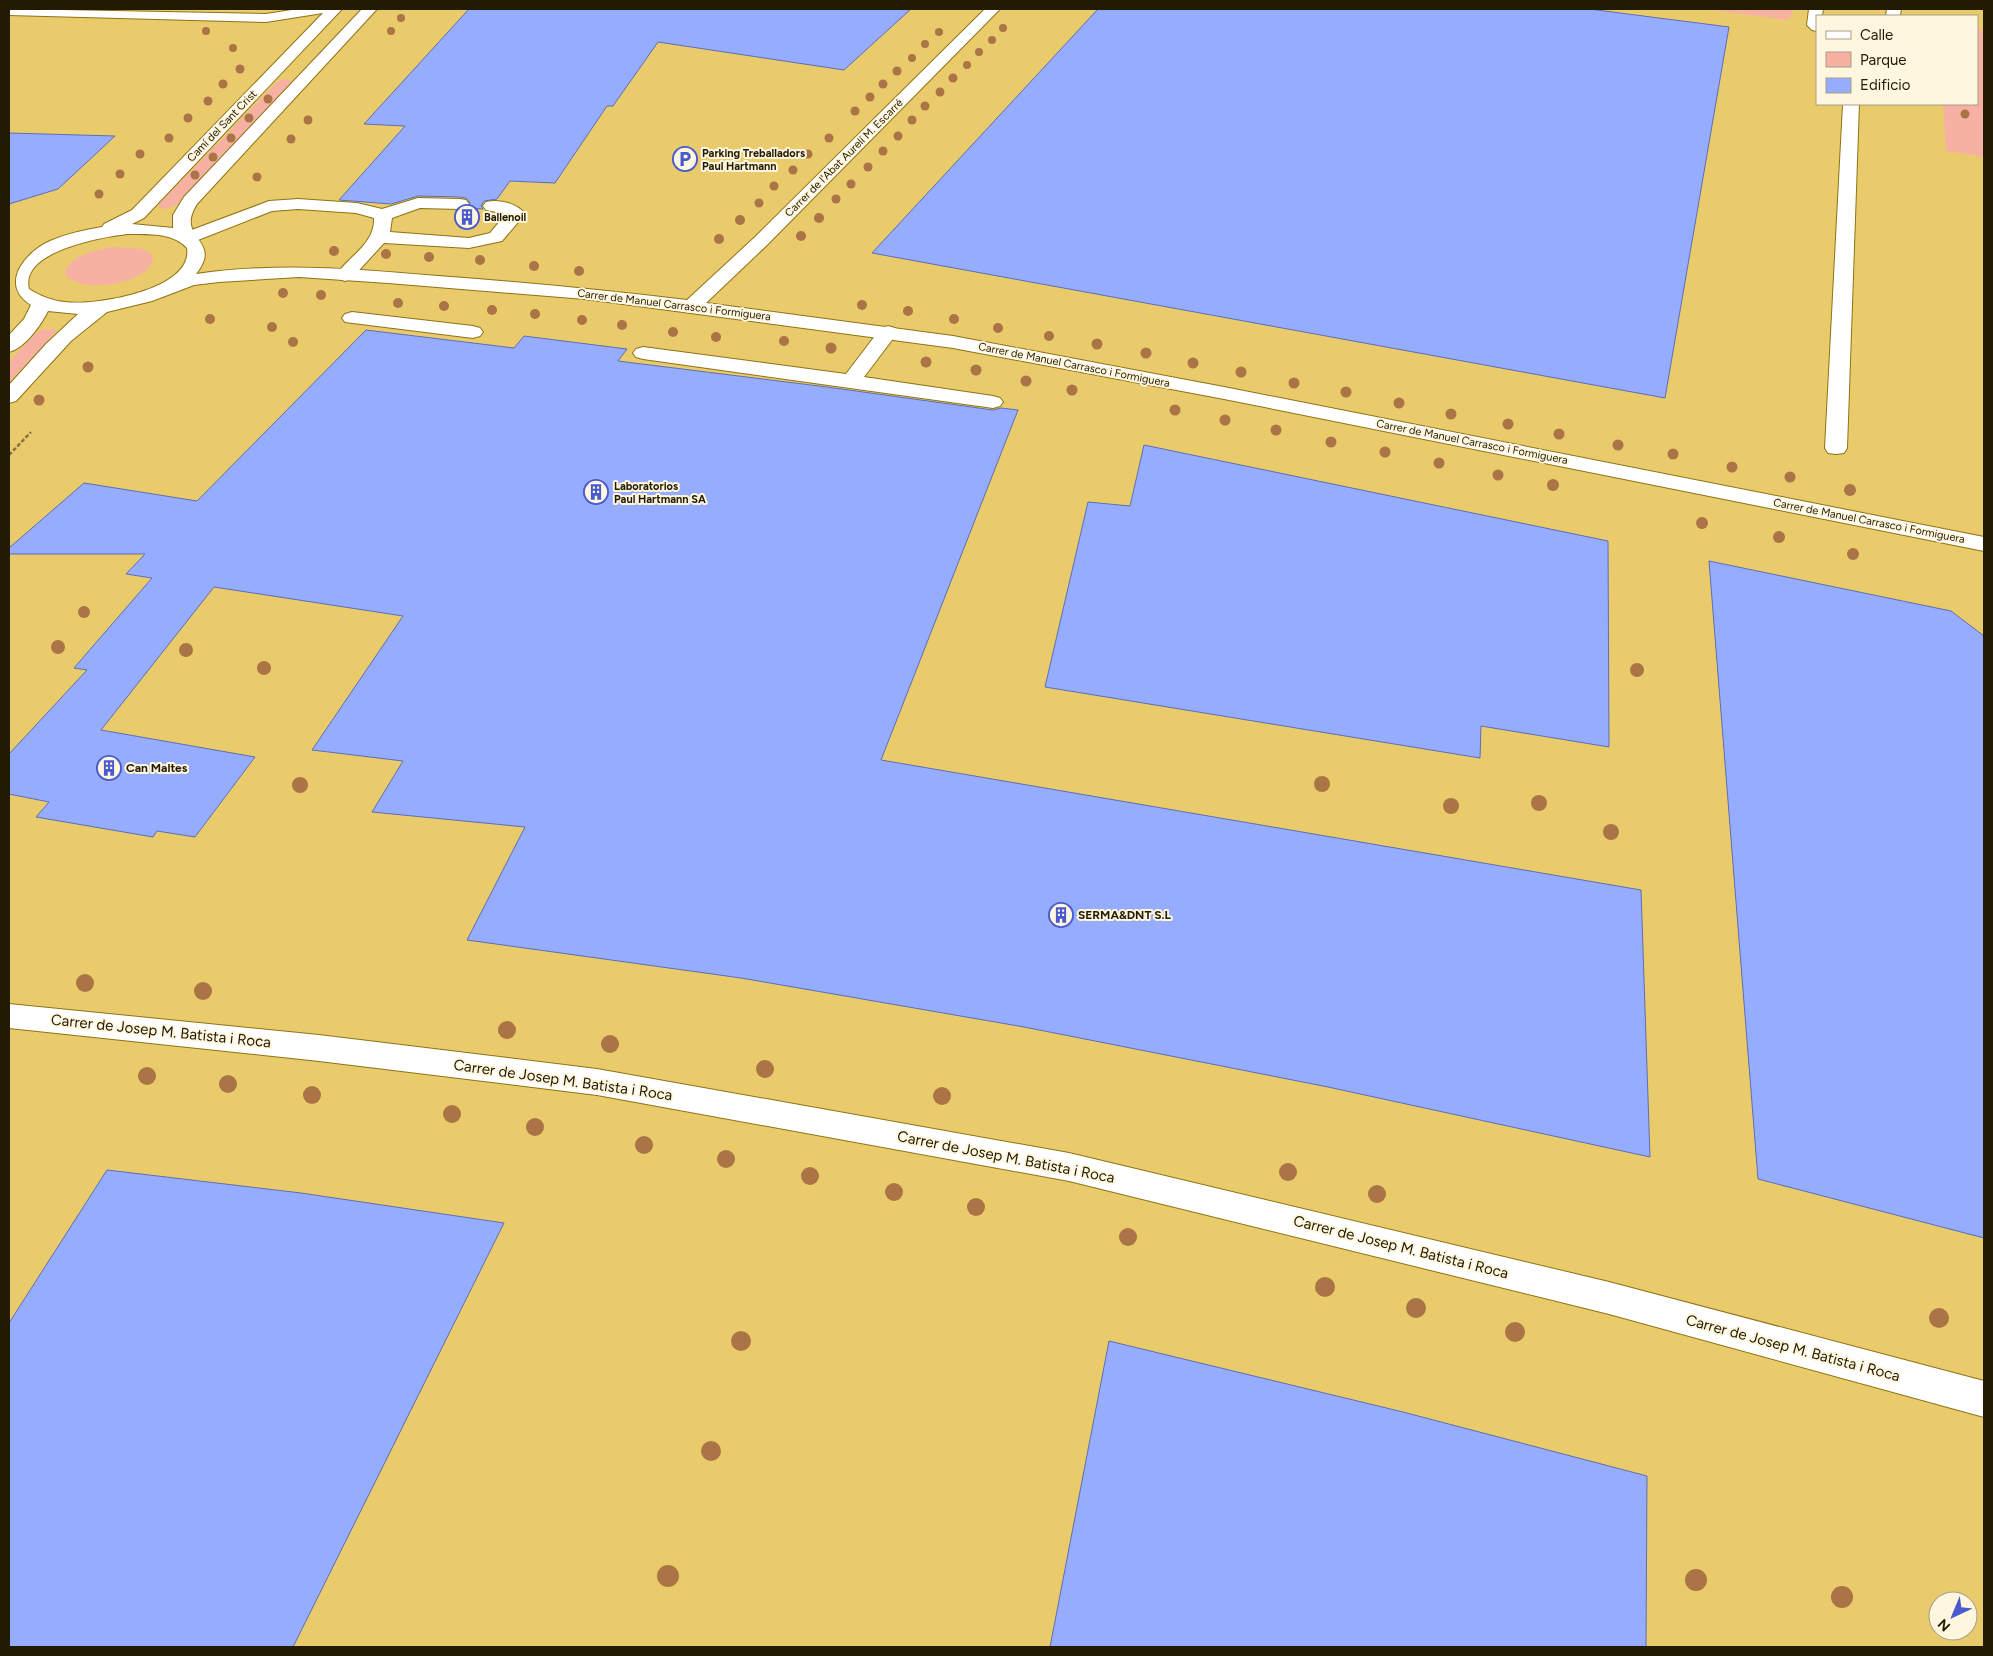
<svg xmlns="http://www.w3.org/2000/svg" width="1993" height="1656" viewBox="0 0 1993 1656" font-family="Figtree,sans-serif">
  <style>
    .built { fill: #e9cb6c; fill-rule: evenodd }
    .green { fill: #f6b1a3 }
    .building { fill: #96acff; stroke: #5d6eb3 }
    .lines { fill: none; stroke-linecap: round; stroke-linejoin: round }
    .service-casing { stroke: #8d7314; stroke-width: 2 }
    .minor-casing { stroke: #8d7314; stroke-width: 2 }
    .path { stroke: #84733d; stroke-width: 2.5; stroke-dasharray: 4 2; stroke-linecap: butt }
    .service { fill: #fff; fill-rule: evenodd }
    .minor { fill: #fff; fill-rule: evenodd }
    .tree { fill: #aa7446 }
    .labels { text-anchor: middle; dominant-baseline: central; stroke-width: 4; stroke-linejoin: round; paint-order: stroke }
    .far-street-label { font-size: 11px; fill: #231b01; stroke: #fef6de }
    .far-poi-label { font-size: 11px; font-weight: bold; fill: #231b01; stroke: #fef6de; text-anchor: start }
    .poi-label { font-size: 12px; font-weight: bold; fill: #231b01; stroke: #fef6de; text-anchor: start }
    .near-street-label { font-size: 15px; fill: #231b01; stroke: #fef6de }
  </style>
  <rect width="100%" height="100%" fill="#efd47f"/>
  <path class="built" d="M9,9H1984V1647H9ZM1817,16H1977V104H1817ZM1938,1601H1968V1631H1938Z"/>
  <g class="green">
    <path d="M1717,9H1794L1788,20L1720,11Z"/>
    <path d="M1977,27L1984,32V157L1946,151L1943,104H1977Z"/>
    <path d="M284,79L290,80L291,82L178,204L165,209L158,208L161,202L277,82Z"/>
    <path d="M115,247L144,249L153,256C154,284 81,295 65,275C66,255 99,249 115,247Z"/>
    <path d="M44,329H55V333L9,382V362L36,333Z"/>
  </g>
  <g class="building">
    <path d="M469,9H911L844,70L658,42L613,106H607L555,183L510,181L497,199L484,201L481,206L483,209L468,208L470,203L466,198L460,197L418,196L391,204L339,200L405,126L364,124Z"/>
    <path d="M1098,9H1589L1729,27L1665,398L872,253Z"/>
    <path d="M9,133L115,136L58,189L9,204Z"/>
    <path d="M366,330L514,348L524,336L627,349L618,361L827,387L993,410L1001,408L1018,410L881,760L1641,890L1650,1157L1328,1087L1024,1027L741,978L467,940L525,827L372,812L403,761L312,750L403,616L214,587L101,730L255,757L195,837L157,831L153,837L36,817L49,802L9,794V754L87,670L74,668L152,578L126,574L145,554H9V548L84,483L197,501Z"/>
    <path d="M1144,445L1608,541L1609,747L1481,726L1480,758L1045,687L1088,502L1130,506Z"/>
    <path d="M1709,561L1951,611L1984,636V1238L1758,1179Z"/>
    <path d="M107,1170L301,1193L504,1223L293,1647H9V1323Z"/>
    <path d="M1109,1341L1403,1412L1647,1476L1646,1647H1050Z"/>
  </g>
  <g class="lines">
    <defs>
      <g id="service">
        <path d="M1809,9H1823L1822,16H1817V31L1812,30L1807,25Z"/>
        <path d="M1887,9H1901L1900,16H1886Z"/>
        <path d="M1843,104H1859L1847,448L1844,453L1836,454L1828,453L1825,448Z"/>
        <path d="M418,198L460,199L466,200L469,204L466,208L460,209L420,208L392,218L390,232L469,238L490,233L506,214L486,210L483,206L486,202C498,199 517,203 525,214L502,241L469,248L384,243L351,279L345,281L339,279L336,275C349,256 375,244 374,218L356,213L298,209L272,211L193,242L187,243L181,242L178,238L181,234L269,201L298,199L357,203L382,209Z"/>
        <path d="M352,312L473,326L480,328L483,332L480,336L473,338L345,322L342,318L345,314Z"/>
        <path d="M888,326L895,328L898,332L864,377L993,396L1000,398L1003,402L1000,406L993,408L643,359L636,357L633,353L636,349L643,347L846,374L881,328Z"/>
      </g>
      <g id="minor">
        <path d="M9,9L266,14L298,9H342L144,218L132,224L173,228V215L184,197L362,9H377L197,204C174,240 224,239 196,274C277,262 358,269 438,276C522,282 604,290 687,300L755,237L985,9H1000L767,245L706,303L953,336L1224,387L1984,537V551L1224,399L953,348L585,299L388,283L299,277L219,282L194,285L152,301L107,312L71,341L16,401L9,403V385L46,344L78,314L48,311C41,325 25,348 9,352V335L24,319L31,305C0,286 22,254 50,241C66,234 84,230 102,227L104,224L132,210L323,13L266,22L9,15ZM127,234C146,234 173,232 187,248C194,290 95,306 65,302C53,301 40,296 29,289C19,251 103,237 127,234Z"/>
        <path d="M9,1004L319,1035L597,1069L1069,1153L1609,1282L1984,1381V1417L1609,1314L1069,1181L597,1095L319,1061L9,1028Z"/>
      </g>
    </defs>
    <use href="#service" class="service-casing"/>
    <use href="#minor" class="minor-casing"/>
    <path class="path" d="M9,455L31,432"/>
    <use href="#service" class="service"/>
    <use href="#minor" class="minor"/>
  </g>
  <g class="tree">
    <circle cx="401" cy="18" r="4"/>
    <circle cx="1003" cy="28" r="4"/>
    <circle cx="206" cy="31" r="4"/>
    <circle cx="391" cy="31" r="4"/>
    <circle cx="939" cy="32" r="4"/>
    <circle cx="992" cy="40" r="4"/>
    <circle cx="925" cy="44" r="4"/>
    <circle cx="233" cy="48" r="4"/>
    <circle cx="979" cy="52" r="4"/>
    <circle cx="912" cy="58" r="4"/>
    <circle cx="967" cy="65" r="4"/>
    <circle cx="240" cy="69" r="4.5"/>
    <circle cx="897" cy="71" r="4.5"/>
    <circle cx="953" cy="78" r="4.5"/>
    <circle cx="223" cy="84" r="4.5"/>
    <circle cx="883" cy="84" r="4.5"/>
    <circle cx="940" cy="92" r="4.5"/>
    <circle cx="870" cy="97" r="4.5"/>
    <circle cx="268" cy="99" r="4.5"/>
    <circle cx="208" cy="101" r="4.5"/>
    <circle cx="925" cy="106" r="4.5"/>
    <circle cx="855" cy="111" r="4.5"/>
    <circle cx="1965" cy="114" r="4.5"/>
    <circle cx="188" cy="118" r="4.5"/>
    <circle cx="249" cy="118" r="4.5"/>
    <circle cx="308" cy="120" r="4.5"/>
    <circle cx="912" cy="120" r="4.5"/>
    <circle cx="898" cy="136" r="4.5"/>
    <circle cx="169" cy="138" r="4.5"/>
    <circle cx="231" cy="138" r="4.5"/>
    <circle cx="829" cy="138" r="4.5"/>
    <circle cx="291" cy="139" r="4.5"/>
    <circle cx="883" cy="151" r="4.5"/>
    <circle cx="140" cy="154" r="4.5"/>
    <circle cx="808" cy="154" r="4.5"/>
    <circle cx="213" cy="157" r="4.5"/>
    <circle cx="868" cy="167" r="4.5"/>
    <circle cx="793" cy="170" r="4.5"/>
    <circle cx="120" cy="174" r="4.5"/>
    <circle cx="195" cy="175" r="4.5"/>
    <circle cx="257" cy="177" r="4.5"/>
    <circle cx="851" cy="184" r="4.5"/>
    <circle cx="774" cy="186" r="4.5"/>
    <circle cx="99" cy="194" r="4.5"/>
    <circle cx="836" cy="199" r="4.5"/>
    <circle cx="759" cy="203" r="4.5"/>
    <circle cx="819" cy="218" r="5"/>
    <circle cx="740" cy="220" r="5"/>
    <circle cx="801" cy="236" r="5"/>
    <circle cx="719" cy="239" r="5"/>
    <circle cx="334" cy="251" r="5"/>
    <circle cx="386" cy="254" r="5"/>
    <circle cx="429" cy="257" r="5"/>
    <circle cx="480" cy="260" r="5"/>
    <circle cx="534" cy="266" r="5"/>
    <circle cx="579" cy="271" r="5"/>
    <circle cx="283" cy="293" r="5"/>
    <circle cx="321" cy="295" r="5"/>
    <circle cx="398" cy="303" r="5"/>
    <circle cx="862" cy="305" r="5"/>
    <circle cx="444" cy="306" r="5"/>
    <circle cx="492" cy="310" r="5"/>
    <circle cx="908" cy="311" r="5"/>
    <circle cx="535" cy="314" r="5"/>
    <circle cx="210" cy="319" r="5"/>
    <circle cx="954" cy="319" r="5"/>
    <circle cx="582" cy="320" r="5"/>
    <circle cx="622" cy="325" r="5"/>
    <circle cx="272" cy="327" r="5"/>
    <circle cx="998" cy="328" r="5"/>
    <circle cx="673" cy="332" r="5"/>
    <circle cx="1049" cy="336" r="5"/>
    <circle cx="716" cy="337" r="5"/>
    <circle cx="784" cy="341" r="5"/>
    <circle cx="293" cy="342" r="5"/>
    <circle cx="1097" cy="344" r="5.5"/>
    <circle cx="831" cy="348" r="5.5"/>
    <circle cx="1146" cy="353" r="5.5"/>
    <circle cx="926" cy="362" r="5.5"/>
    <circle cx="1193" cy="363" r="5.5"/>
    <circle cx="88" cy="367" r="5.5"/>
    <circle cx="976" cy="370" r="5.5"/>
    <circle cx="1241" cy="372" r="5.5"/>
    <circle cx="1026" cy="381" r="5.5"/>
    <circle cx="1294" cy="383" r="5.5"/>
    <circle cx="1072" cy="390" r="5.5"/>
    <circle cx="1346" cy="392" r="5.5"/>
    <circle cx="39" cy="400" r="5.5"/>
    <circle cx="1399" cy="403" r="5.5"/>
    <circle cx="1175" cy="410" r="5.5"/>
    <circle cx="1451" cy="414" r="5.5"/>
    <circle cx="1225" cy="420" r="5.5"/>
    <circle cx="1508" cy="424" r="5.5"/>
    <circle cx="1276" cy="430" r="5.5"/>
    <circle cx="1559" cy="434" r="5.5"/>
    <circle cx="1331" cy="442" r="5.5"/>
    <circle cx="1618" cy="445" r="5.5"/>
    <circle cx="1385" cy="452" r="5.5"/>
    <circle cx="1673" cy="454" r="5.5"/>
    <circle cx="1439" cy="463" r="5.5"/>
    <circle cx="1732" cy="467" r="5.5"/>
    <circle cx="1498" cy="475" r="5.5"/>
    <circle cx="1790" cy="477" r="5.5"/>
    <circle cx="1553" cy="485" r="6"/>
    <circle cx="1850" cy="490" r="6"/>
    <circle cx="1702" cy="523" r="6"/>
    <circle cx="1779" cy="537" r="6"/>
    <circle cx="1853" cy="554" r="6"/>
    <circle cx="84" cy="612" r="6"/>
    <circle cx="58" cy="647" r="7"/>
    <circle cx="186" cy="650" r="7"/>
    <circle cx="264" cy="668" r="7"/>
    <circle cx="1637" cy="670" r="7"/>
    <circle cx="1322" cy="784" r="8"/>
    <circle cx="300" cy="785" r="8"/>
    <circle cx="1539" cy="803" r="8"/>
    <circle cx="1451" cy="806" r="8"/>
    <circle cx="1611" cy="832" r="8"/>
    <circle cx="85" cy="983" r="9"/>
    <circle cx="203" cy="991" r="9"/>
    <circle cx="507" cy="1030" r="9"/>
    <circle cx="610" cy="1044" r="9"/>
    <circle cx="765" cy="1069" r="9"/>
    <circle cx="147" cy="1076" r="9"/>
    <circle cx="228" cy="1084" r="9"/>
    <circle cx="312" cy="1095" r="9"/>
    <circle cx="942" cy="1096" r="9"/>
    <circle cx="452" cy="1114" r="9"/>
    <circle cx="535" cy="1127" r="9"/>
    <circle cx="644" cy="1145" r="9"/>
    <circle cx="726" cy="1159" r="9"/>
    <circle cx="1288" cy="1172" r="9"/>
    <circle cx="810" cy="1176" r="9"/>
    <circle cx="894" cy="1192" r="9"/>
    <circle cx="1377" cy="1194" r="9"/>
    <circle cx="976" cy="1207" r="9"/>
    <circle cx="1128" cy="1237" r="9"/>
    <circle cx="1325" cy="1287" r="10"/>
    <circle cx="1416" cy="1308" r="10"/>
    <circle cx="1939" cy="1318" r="10"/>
    <circle cx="1515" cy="1332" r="10"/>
    <circle cx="741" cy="1341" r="10"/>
    <circle cx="711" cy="1451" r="10"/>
    <circle cx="668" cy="1576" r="11"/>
    <circle cx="1696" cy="1580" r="11"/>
    <circle cx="1842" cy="1597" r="11"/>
  </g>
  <defs>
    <symbol id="parking-ring" viewBox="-11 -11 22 22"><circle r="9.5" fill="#fef6de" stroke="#495ace" stroke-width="1.5"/><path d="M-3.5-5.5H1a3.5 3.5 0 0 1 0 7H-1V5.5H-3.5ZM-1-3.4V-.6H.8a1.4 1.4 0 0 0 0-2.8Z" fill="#495ace"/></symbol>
    <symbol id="building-ring" viewBox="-11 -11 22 22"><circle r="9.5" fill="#fef6de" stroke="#495ace" stroke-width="1.5"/><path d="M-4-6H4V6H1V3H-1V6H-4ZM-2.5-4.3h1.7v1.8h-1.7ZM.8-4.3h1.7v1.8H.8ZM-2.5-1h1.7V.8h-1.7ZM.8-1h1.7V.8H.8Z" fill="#495ace"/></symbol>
  </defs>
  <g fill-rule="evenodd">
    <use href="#parking-ring" x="671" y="145" width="28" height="28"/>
    <use href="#building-ring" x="453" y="203" width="28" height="28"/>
    <use href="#building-ring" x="582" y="478" width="28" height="28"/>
    <use href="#building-ring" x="95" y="754" width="28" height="28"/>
    <use href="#building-ring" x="1047" y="901" width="28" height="28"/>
  </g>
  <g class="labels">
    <g class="far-street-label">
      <text transform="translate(222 126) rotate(-46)">Camí del Sant Crist</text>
      <text transform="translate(844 158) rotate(-45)">Carrer de l'Abat Aurelí M. Escarré</text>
      <text transform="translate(674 305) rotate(7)">Carrer de Manuel Carrasco i Formiguera</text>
      <text transform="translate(1074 365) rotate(11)">Carrer de Manuel Carrasco i Formiguera</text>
      <text transform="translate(1472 442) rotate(11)">Carrer de Manuel Carrasco i Formiguera</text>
      <text transform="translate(1869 521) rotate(11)">Carrer de Manuel Carrasco i Formiguera</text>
    </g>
    <g class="far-poi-label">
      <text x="702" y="153">Parking Treballadors<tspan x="702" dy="13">Paul Hartmann</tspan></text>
      <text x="484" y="217">Ballenoil</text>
      <text x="614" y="486">Laboratorios<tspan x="614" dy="13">Paul Hartmann SA</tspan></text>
    </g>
    <g class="poi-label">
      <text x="126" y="768">Can Maltes</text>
      <text x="1078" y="915">SERMA&amp;DNT S.L</text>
    </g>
    <g class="near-street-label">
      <text transform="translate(161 1031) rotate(6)">Carrer de Josep M. Batista i Roca</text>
      <text transform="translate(563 1080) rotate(8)">Carrer de Josep M. Batista i Roca</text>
      <text transform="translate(1006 1157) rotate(11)">Carrer de Josep M. Batista i Roca</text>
      <text transform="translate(1401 1247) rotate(14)">Carrer de Josep M. Batista i Roca</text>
      <text transform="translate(1793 1348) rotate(15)">Carrer de Josep M. Batista i Roca</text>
    </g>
  </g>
  <rect width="1993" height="1656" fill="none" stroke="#231b01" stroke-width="20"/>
  <rect x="1816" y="15" width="162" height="90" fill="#fef6de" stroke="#a69e86"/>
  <rect x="1826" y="31" width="25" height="8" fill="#ffffff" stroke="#a69e86"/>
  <text x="1860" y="40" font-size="15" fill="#231b01">Calle</text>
  <rect x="1826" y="52" width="25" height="15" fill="#f6b1a3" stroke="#a69e86"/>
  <text x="1860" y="65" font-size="15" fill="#231b01">Parque</text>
  <rect x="1826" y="78" width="25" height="15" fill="#96acff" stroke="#a69e86"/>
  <text x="1860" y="90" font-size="15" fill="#231b01">Edificio</text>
  <g transform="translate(1953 1616) rotate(224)"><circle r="24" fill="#fef6de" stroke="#a69e86"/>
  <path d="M0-4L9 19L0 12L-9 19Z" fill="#495ace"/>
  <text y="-8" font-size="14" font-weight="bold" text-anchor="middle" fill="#231b01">N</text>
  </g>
</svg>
